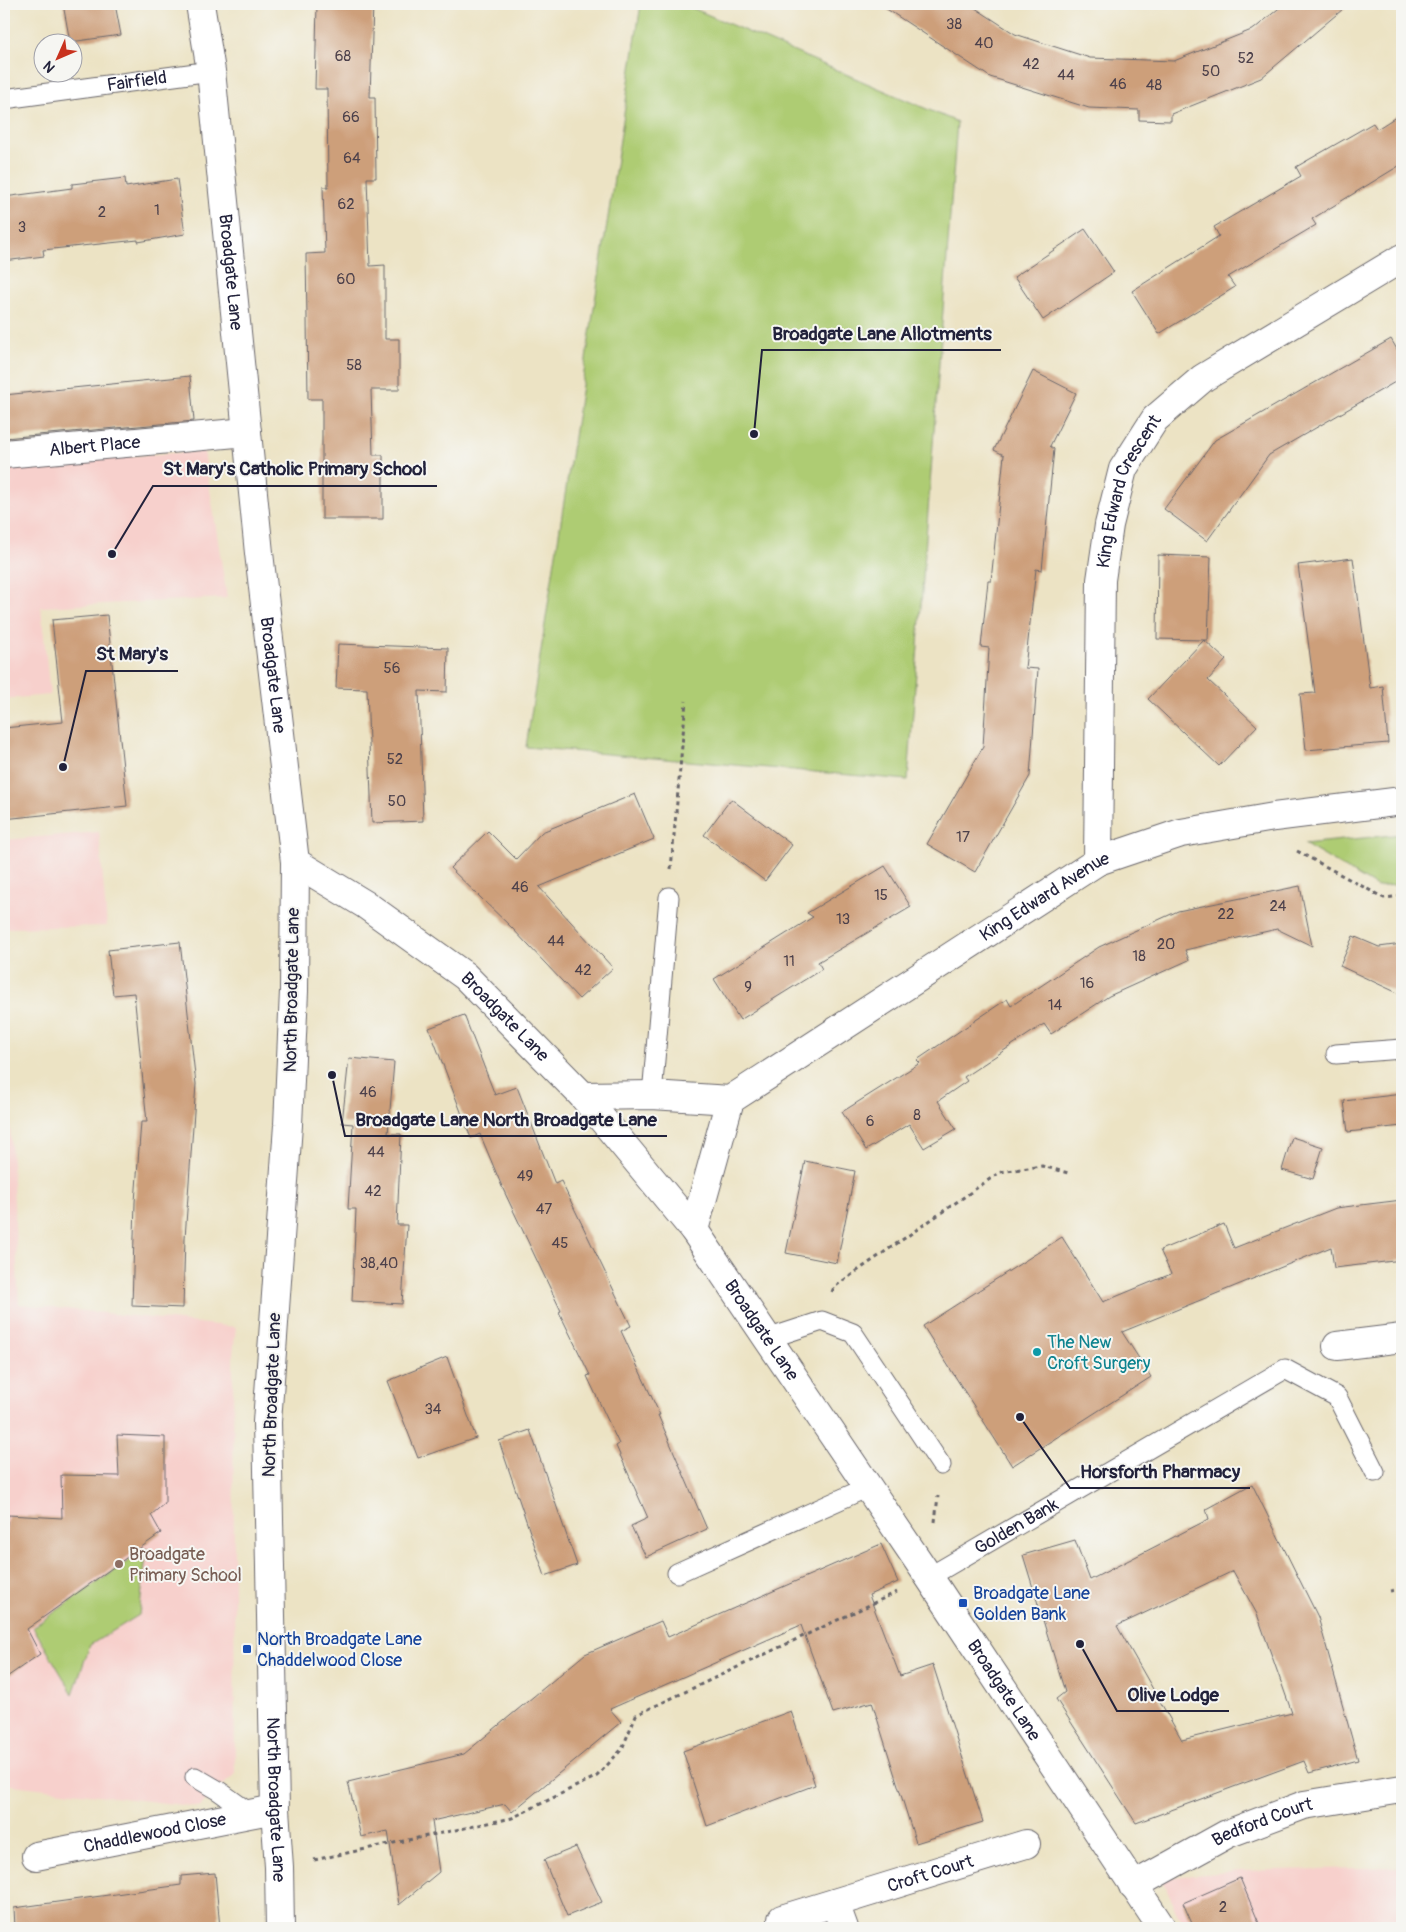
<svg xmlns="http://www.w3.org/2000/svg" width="1406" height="1932" viewBox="0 0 1406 1932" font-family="Pangolin,sans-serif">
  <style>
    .built { fill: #f7d0cc }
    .green { fill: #aecc73; stroke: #687757 }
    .building { fill: #cd9f7a; fill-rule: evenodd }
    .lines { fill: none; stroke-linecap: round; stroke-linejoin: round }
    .lane-casing { stroke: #69666b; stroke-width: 21 }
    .street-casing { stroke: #69666b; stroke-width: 30 }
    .secondary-casing { stroke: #69666b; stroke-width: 30 }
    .path { stroke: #69666b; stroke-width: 3; stroke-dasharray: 4 4; stroke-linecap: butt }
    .lane { stroke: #fff; stroke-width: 19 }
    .street { stroke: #fff; stroke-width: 28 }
    .secondary { stroke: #fff; stroke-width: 28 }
    .culture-dot { fill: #0f9aa8; stroke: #f6f6f2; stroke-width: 2 }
    .education-dot { fill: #8d6e63; stroke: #f6f6f2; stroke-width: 2 }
    .transit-dot { fill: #1a4fb4; stroke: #f6f6f2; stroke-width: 2 }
    .labels { text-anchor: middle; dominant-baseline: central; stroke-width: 4; stroke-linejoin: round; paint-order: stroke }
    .number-label { font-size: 15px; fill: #4d414b }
    .street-label { font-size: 18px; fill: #22223b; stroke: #f6f6f2 }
    .culture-label { font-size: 18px; fill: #0d838f; stroke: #f6f6f2; text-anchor: start }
    .education-label { font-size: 18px; fill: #785e54; stroke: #f6f6f2; text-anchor: start }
    .transit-label { font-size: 18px; fill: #164399; stroke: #f6f6f2; text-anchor: start }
    .leader { fill: none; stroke: #22223b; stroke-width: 2 }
    .callout-dot { fill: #22223b; stroke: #f6f6f2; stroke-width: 2 }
    .callout-label { font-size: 19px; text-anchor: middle; font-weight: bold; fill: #22223b; stroke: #f6f6f2; stroke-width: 4; stroke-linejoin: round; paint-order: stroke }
  </style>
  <rect width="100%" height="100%" fill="#f6f6f2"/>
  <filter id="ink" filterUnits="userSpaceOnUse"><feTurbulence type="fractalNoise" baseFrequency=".02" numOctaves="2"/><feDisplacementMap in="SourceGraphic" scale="10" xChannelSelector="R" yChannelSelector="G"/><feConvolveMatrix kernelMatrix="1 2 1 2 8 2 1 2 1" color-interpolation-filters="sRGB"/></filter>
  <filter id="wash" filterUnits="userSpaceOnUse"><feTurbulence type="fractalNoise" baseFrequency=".0096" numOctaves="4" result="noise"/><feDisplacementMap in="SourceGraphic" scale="20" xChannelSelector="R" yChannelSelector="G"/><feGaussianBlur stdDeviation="1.12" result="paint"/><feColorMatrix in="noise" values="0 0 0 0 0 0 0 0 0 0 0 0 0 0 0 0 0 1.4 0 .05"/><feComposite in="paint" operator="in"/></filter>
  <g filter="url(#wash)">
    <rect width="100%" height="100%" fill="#ece3c4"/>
    <g class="built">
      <path d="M204,451L227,598L41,607L50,695L4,699V465Z"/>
      <path d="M99,832L107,926L4,928V840Z"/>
      <path d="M4,1000L19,1304L236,1327L233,1354L235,1774L199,1807L4,1784Z"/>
      <path d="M1402,1867V1928H1185L1161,1878L1240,1871Z"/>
    </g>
    <g class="green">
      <path d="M641,4H683L957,122L908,780L526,747Z"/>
      <path d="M1402,834V884L1377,887L1304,844Z"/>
      <path d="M147,1548L139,1615L90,1645L73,1694L33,1627Z"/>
    </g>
    <g id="blocks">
      <g class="building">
        <path d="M63,4H115L121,35L70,42Z"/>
        <path d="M317,4H373L370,97H375L376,178H367L370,266L385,265V339H399V390H371L373,455H383V519H322V399H308L307,318L306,254L325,253L323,187H328L327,89H315Z"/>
        <path d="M879,4H969L1015,34L1090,58L1174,61L1254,29L1284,4H1349L1261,78L1171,114V121L1139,120V110L1089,108L990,77Z"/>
        <path d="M1402,113V164L1312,219L1316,225L1228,277L1235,287L1159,334L1132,291L1219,236L1214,227L1301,176L1296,167L1373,123L1377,129Z"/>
        <path d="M125,178L126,187L177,179L185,234L138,242V240L43,250L44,256L4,261V197L72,188V184Z"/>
        <path d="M1085,229L1114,272L1043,320L1014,277Z"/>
        <path d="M1391,339L1402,358V378L1269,455L1207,541L1164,509L1215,440Z"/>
        <path d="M1033,371L1076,393L1050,446L1054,449L1042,570L1036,569L1025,668L1038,669L1030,776L975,872L927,844L983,747L989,648L981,647L988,581H991L1004,455L994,450Z"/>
        <path d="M190,376L194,421L4,438V395Z"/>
        <path d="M1158,555L1211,557L1208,640H1204L1226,660L1208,680L1257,726L1219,766L1148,699L1204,640L1157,639Z"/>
        <path d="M1353,558L1370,688L1383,686L1388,743L1306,750L1300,694L1315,693L1298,565Z"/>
        <path d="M107,615L127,806L4,819V728L63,722L52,620Z"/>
        <path d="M338,644L448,648L447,692L419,691L423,821L372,823L367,689L336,688Z"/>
        <path d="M635,794L654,839L539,887L613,968L579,999L512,928L450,868L488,831L516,859L542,832Z"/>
        <path d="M731,799L792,845L765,881L704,835Z"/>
        <path d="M885,866L911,907L818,962L822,969L740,1020L714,979L813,917L807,913Z"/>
        <path d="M1300,886L1312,946L1277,929L1185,950L1189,960L1109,996L1051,1034L1044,1024L964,1077L967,1081L938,1101L956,1129L924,1148L909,1124L866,1150L842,1112L920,1063L917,1060L1007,999L1011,1006L1099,947L1178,911Z"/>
        <path d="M1353,936L1379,947L1402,944V995L1340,966Z"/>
        <path d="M180,942L196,1084L185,1238L183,1308L132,1306L135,1202L141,1122H147L134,993L113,995L108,950Z"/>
        <path d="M464,1015L495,1095L517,1087L555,1184L561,1181L631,1326L621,1331L660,1415H658L707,1529L646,1557L631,1526L648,1518L616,1446L619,1444L587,1376L590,1375L559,1312L561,1311L503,1189L480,1134L471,1138L429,1028Z"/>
        <path d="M349,1058L394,1062L388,1134H401L397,1225H407L402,1304L352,1301L356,1209H348L353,1124L342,1123Z"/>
        <path d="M1402,1094V1126L1348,1132L1344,1101Z"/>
        <path d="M1292,1137L1323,1147L1313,1179L1282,1170Z"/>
        <path d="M805,1161L855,1171L837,1263L786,1253Z"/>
        <path d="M1402,1200V1260L1334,1268L1331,1247L1122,1332L1151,1377L1012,1466L923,1326L1062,1237L1103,1302L1171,1274L1160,1250L1224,1224L1234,1248L1336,1208Z"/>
        <path d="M447,1357L476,1438L418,1458L388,1381Z"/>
        <path d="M530,1430L577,1565L545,1576L499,1441Z"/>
        <path d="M117,1435L165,1437V1503L151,1515L161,1533L27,1629L40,1654L4,1679V1550L8,1515L62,1518L61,1475L119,1476Z"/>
        <path d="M1252,1484L1318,1617L1358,1760L1309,1773L1304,1761L1136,1823L1056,1699L1065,1692L1023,1555L1075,1540L1090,1580L1209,1519L1206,1509ZM1233,1571L1257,1614L1292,1713L1182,1740L1117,1626Z"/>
        <path d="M881,1544L898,1582L869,1595L900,1676L933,1665L983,1822L916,1843L872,1702L833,1713L801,1625L610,1709L621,1722L512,1812L505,1804L432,1821L439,1872L399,1905L388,1831L361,1837L348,1782L464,1754L585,1654L661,1621L668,1637Z"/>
        <path d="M791,1711L815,1785L707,1826L683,1751Z"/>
        <path d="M576,1847L602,1902L567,1916L544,1860Z"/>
        <path d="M215,1873L220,1928H15L14,1908L181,1885V1876Z"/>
        <path d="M1240,1878L1261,1928H1194L1183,1903Z"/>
      </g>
    </g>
  </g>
  <g filter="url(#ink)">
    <use href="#blocks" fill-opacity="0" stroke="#69666b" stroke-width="1"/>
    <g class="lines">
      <defs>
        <g id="lane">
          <path id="s1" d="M4,99L211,71"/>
          <path d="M1336,1054L1402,1049"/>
          <path d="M652,1095L669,897"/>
          <path d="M767,1339L822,1321L853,1333L941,1465"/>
          <path d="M677,1573L868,1487"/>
          <path id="s2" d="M929,1577L1285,1369L1337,1397L1375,1472"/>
          <path d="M195,1777L219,1791L251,1814"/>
        </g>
        <g id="street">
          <path id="s3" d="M4,454L247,432"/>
          <path id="s4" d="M1098,861L1101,580L1109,525L1123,469L1155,419L1203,378L1402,258"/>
          <path id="s5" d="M295,862L366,905L465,976L583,1096L694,1230L929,1577L1162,1928"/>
          <path id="s6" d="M583,1096L652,1095L730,1100L1098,861L1181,833L1274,817L1402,801"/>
          <path d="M694,1230L730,1100"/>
          <path d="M1337,1346L1402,1338"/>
          <path id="s7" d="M36,1856L275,1809"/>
          <path id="s8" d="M1133,1886L1227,1834L1304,1805L1402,1789"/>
          <path d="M835,1903L844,1928"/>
          <path id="s9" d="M782,1919L1026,1844"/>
        </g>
        <g id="secondary">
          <path id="s10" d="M200,4L211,71L259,553L295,862L294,991L288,1125L267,1422L275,1809L279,1867L280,1928"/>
        </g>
      </defs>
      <use href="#lane" class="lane-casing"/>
      <use href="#street" class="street-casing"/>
      <use href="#secondary" class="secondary-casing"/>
      <g class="path">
        <path d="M1297,851L1384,898L1402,896"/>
        <path d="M671,869L686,701"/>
        <path d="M832,1292L834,1287L1000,1172L1042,1166L1068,1173"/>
        <path d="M935,1522L938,1496"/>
        <path d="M1390,1591L1402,1589"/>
        <path d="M314,1860L512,1818L597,1776L622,1749L636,1715L897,1592"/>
      </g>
      <use href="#lane" class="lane"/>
      <use href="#street" class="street"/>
      <use href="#secondary" class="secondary"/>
    </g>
  </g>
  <circle class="culture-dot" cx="1037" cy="1352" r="5"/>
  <circle class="education-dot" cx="119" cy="1564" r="5"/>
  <g class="transit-dot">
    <rect x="958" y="1598" width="10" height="10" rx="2.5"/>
    <rect x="242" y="1644" width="10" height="10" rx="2.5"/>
  </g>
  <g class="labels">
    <g class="number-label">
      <text x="954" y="24">38</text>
      <text x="984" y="43">40</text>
      <text x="343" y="56">68</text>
      <text x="1246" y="58">52</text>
      <text x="1031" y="64">42</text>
      <text x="1211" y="71">50</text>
      <text x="1066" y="75">44</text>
      <text x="1118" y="84">46</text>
      <text x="1154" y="85">48</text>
      <text x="351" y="117">66</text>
      <text x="352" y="158">64</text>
      <text x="346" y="204">62</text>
      <text x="157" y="210">1</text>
      <text x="102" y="212">2</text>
      <text x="22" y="227">3</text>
      <text x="346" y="279">60</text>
      <text x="354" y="365">58</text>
      <text x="392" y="668">56</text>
      <text x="395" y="759">52</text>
      <text x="397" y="801">50</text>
      <text x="963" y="837">17</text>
      <text x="520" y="887">46</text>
      <text x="881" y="895">15</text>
      <text x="1278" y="906">24</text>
      <text x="1226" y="914">22</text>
      <text x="843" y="919">13</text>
      <text x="556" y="941">44</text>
      <text x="1166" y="944">20</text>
      <text x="1139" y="956">18</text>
      <text x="789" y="961">11</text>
      <text x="583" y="970">42</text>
      <text x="1087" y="983">16</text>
      <text x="748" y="987">9</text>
      <text x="1055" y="1005">14</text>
      <text x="368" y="1092">46</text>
      <text x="917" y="1115">8</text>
      <text x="870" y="1121">6</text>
      <text x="376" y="1152">44</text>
      <text x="525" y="1176">49</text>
      <text x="373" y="1191">42</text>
      <text x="544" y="1209">47</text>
      <text x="560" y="1243">45</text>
      <text x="379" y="1263">38,40</text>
      <text x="433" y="1409">34</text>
      <text x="1223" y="1907">2</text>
    </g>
    <g class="street-label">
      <text stroke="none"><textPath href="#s1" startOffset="134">Fairfield</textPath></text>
      <text stroke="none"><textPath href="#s10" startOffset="270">Broadgate Lane</textPath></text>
      <text stroke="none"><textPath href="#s3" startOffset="91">Albert Place</textPath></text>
      <text stroke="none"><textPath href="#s4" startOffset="375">King Edward Crescent</textPath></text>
      <text stroke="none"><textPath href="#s10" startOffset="675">Broadgate Lane</textPath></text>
      <text stroke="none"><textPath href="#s6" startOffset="522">King Edward Avenue</textPath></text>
      <text transform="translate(292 990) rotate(-89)">North Broadgate Lane</text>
      <text stroke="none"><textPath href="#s5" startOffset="262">Broadgate Lane</textPath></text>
      <text stroke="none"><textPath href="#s5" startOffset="668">Broadgate Lane</textPath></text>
      <text transform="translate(272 1395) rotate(-88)">North Broadgate Lane</text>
      <text stroke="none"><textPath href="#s2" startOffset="101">Golden Bank</textPath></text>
      <text stroke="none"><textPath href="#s5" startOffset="1102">Broadgate Lane</textPath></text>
      <text stroke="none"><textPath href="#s10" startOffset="1802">North Broadgate Lane</textPath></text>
      <text stroke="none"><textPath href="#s8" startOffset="145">Bedford Court</textPath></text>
      <text stroke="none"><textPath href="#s7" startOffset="121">Chaddlewood Close</textPath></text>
      <text stroke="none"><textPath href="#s9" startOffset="155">Croft Court</textPath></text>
    </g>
    <g class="culture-label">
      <text x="1047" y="1342">The New<tspan x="1047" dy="21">Croft Surgery</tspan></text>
    </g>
    <g class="education-label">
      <text x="129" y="1554">Broadgate<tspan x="129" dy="21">Primary School</tspan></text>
    </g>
    <g class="transit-label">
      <text x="973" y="1593">Broadgate Lane<tspan x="973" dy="21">Golden Bank</tspan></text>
      <text x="257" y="1639">North Broadgate Lane<tspan x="257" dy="21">Chaddelwood Close</tspan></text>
    </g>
  </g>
  <path class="leader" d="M754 434L762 350H1001M112 554L153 486H437M63 767L86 671H178M332 1075L345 1136H667M1020 1417L1070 1488H1250M1080 1644L1117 1711H1229"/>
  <g class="callout-dot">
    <circle cx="754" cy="434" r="5"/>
    <circle cx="112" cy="554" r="5"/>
    <circle cx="63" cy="767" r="5"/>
    <circle cx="332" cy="1075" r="5"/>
    <circle cx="1020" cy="1417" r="5"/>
    <circle cx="1080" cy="1644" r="5"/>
  </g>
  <g class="callout-label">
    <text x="882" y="340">Broadgate Lane Allotments</text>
    <text x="295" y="475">St Mary's Catholic Primary School</text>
    <text x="132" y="660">St Mary's</text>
    <text x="506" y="1126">Broadgate Lane North Broadgate Lane</text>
    <text x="1160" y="1478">Horsforth Pharmacy</text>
    <text x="1173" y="1701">Olive Lodge</text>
  </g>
  <rect width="1406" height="1932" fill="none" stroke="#f6f6f2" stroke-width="20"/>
  <g transform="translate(58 58) rotate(225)"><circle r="24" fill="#f6f6f2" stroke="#a1a1a9"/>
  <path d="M0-4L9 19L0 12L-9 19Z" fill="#c8321e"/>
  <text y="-8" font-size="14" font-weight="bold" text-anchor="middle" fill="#22223b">N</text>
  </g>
</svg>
